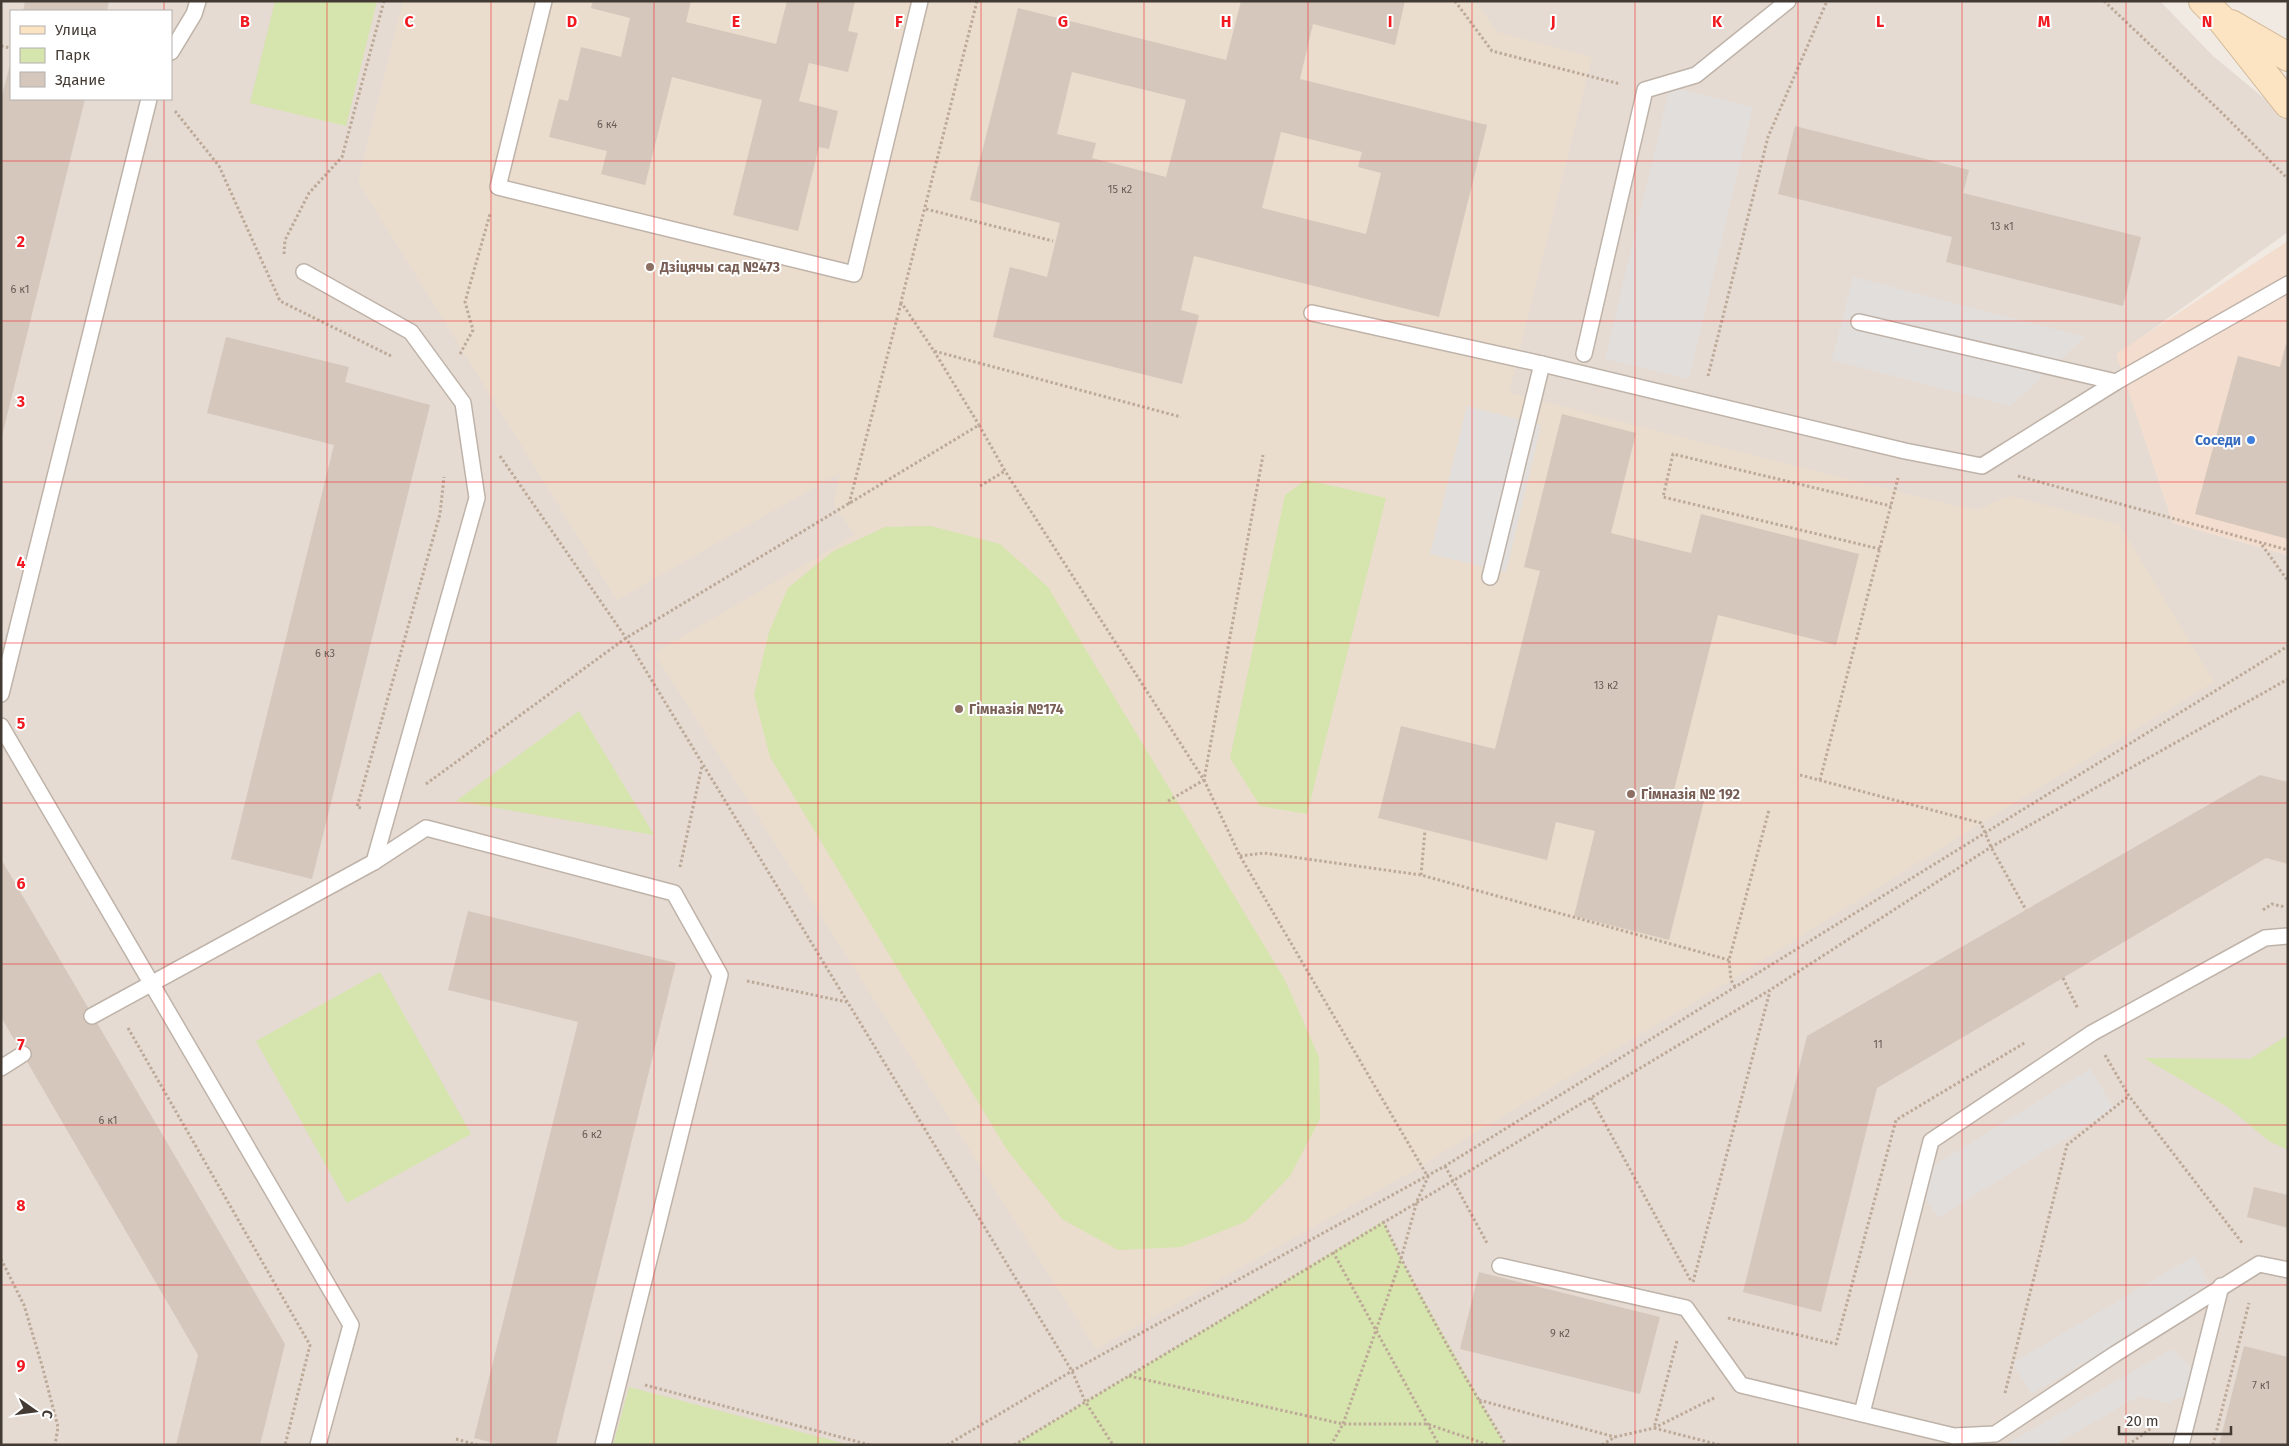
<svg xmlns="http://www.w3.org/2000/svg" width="2289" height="1446" viewBox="0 0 2289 1446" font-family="'Fira Sans',sans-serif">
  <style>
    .residential { fill: #e5dbd2; fill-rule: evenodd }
    .commercial { fill: #f3ddce }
    .education { fill: #eaddcd }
    .green { fill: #d6e4ad }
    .parking { fill: #e2dedc }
    .building { fill: #d5c7bc; fill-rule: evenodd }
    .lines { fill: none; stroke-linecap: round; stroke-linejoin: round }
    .lane-casing { stroke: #bfb3a9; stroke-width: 18 }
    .secondary-casing { stroke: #d3b897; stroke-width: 30 }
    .path { stroke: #bda998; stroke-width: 3; stroke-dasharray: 2.5 2.5; stroke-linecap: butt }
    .lane { stroke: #fff; stroke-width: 15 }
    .secondary { stroke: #fce3c2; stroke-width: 28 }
    .grid { fill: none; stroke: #f21a21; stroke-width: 1; stroke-opacity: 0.55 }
    .education-dot { fill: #8d6e63; stroke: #fff; stroke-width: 2 }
    .shop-dot { fill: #3f7fe0; stroke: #fff; stroke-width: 2 }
    .labels { text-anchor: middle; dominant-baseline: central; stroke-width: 4; stroke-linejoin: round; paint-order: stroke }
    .number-label { font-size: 11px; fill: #685d56 }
    .education-label { font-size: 14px; font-weight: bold; fill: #785e54; stroke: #fff; text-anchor: start }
    .shop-label { font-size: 14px; font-weight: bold; fill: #366cbe; stroke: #fff; text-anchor: end }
    .grid-label { font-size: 16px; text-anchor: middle; font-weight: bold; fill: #f21a21; stroke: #fff; stroke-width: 4; stroke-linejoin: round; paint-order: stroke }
  </style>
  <rect width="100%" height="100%" fill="#f1eae3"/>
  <path class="residential" d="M1,1H2160L2213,56L2288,118V232L2117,355L2173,523L2288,555V1445H1ZM11,11H171V99H11Z"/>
  <path class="commercial" d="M2288,241V555L2173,523L2116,354Z"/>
  <path class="education" d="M403,1H1475L1497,32L1592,57L1509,393L1914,496L1977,510L2009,496L2119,524L2214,682L1981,823L1731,980L1445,1151L1422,1166L1096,1349L654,653L855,535L834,504L840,473L617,600L358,182Z"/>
  <g class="green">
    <path d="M275,1H377L346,126L250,103Z"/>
    <path d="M1306,480L1386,498L1307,814L1260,806L1230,758L1285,495Z"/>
    <path d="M931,526L1000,544L1048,587L1285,980L1319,1057L1320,1119L1290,1176L1245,1222L1181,1247L1118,1250L1062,1219L1007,1150L770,757L754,695L769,632L788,588L832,552L885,527Z"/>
    <path d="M579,711L654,835L456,801Z"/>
    <path d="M380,972L471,1134L347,1203L256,1041Z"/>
    <path d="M2288,1035V1150L2269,1141L2229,1108L2144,1058L2250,1059Z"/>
    <path d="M1383,1221L1401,1259L1505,1445H1014Z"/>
    <path d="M629,1387L850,1445H613Z"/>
  </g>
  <g class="parking">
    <path d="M1670,87L1753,107L1689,379L1605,359Z"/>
    <path d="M1853,277L2085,337L2010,406L1832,360Z"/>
    <path d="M1467,406L1541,425L1506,572L1430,554Z"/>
    <path d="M2090,1069L2114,1108L1938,1218L1914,1178Z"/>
    <path d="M2194,1256L2212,1288L2031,1394L2013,1363Z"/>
    <path d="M2172,1349L2192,1369L2186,1395L2167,1403L2139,1396L2054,1445H2005Z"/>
  </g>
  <g class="building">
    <path d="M25,1H109L107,11H23Z"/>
    <path d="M593,1H691L686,22L776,44L787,1H855L848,31L858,33L848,72L809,63L799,101L838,111L829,149L819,147L798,231L733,215L762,100L672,77L645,185L601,174L607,151L549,137L559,99L568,101L581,47L621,57L630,18L591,8Z"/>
    <path d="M1241,1H1405L1395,45L1313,24L1300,79L1487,125L1439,317L1194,256L1181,310L1199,315L1182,384L993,337L1010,267L1047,277L1060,223L970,200L1018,8L1226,60ZM1072,72L1186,100L1166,177L1092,158L1096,143L1057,134ZM1281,132L1362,152L1358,167L1381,173L1366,234L1262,208Z"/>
    <path d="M11,61V99H85L2,436L1,99Z"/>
    <path d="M1795,126L1969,170L1963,193L2141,237L2123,306L1946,262L1952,237L1778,194Z"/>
    <path d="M226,337L349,367L345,382L430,405L312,879L231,859L334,445L207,413Z"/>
    <path d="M2286,344L2288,345V539L2195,514L2238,356L2280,367Z"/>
    <path d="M1562,414L1636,433L1611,533L1691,553L1701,514L1859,554L1836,645L1718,615L1673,794L1704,801L1669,940L1574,916L1595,831L1556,822L1547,860L1378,818L1401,726L1495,749L1540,571L1524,567Z"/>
    <path d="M2260,775L2288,782V864L2266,858L1877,1088L1821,1312L1743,1292L1807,1036Z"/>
    <path d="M1,859L285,1344L260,1445H176L198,1355L1,1017Z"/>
    <path d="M468,911L676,963L556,1445H502L474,1438L578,1022L448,990Z"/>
    <path d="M2254,1187L2288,1195V1228L2247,1217Z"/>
    <path d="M1479,1272L1660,1317L1640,1394L1460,1349Z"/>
    <path d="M2244,1346L2288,1357V1445H2219Z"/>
  </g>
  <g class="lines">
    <defs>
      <g id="lane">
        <path d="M544,1L498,187L854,274L920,1"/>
        <path d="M171,52L194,14L198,1"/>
        <path d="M304,272L411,332L463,403L477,498L374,862"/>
        <path d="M1312,313L1542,364L1905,451L1982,466L2116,382L2288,284"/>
        <path d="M1859,322L2116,382"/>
        <path d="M1584,354L1645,90L1696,75L1788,1"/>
        <path d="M1490,577L1542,364"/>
        <path d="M1,694L149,99"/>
        <path d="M1,726L351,1325L318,1445"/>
        <path d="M92,1016L374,862L426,828L674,893L720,975L603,1445"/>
        <path d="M1,1068L23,1054"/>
        <path d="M1500,1266L1686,1308L1741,1385L1954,1436L1995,1434L2115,1354L2259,1264L2288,1270"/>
        <path d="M1862,1413L1931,1141L2092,1033L2265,938L2288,936"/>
        <path d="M2181,1445L2221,1286"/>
      </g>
      <g id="secondary">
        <path d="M2203,1L2220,18L2288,104"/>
        <path d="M2231,24L2288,57"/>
      </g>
    </defs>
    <use href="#lane" class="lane-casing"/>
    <use href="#secondary" class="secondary-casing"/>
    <g class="path">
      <path d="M977,1L901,302L934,351L1181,417"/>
      <path d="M1455,1L1492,51L1620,84"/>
      <path d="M2104,1L2219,110L2288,179"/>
      <path d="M1,46L11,48"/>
      <path d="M175,111L219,166L280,301L393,357"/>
      <path d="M926,209L1053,241"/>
      <path d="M284,254L285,240L309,193L342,157L384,1"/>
      <path d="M934,351L979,425"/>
      <path d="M460,354L473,330L465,302L490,214"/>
      <path d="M1708,376L1768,137L1827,1"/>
      <path d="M500,456L626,638L1072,1371L1085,1401L1113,1445"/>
      <path d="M2018,476L2288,550"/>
      <path d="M980,486L1005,471"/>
      <path d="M849,504L901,303"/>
      <path d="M2262,545L2288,581"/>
      <path d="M1880,549L1663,497L1673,454L1891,506"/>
      <path d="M1800,775L1981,823L1991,847L2026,910"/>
      <path d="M1820,780L1898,478"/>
      <path d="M426,784L626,638L979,425L1005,471L1204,780L1240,856L1428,1177L1417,1201L1401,1259L1343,1424L1331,1445"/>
      <path d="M1168,801L1204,780L1263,455"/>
      <path d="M361,808L357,807L440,514L444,477"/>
      <path d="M1240,856L1264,853L1421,875L1729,960"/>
      <path d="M680,867L702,766"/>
      <path d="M1421,875L1425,830"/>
      <path d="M2263,910L2272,904L2285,907"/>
      <path d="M2063,978L2078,1009"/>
      <path d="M747,981L847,1002"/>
      <path d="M1735,987L1731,980L1729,960L1769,810"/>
      <path d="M128,1028L310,1345L285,1445"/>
      <path d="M2105,1055L2129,1096L2243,1244"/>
      <path d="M1591,1098L1691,1281"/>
      <path d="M1445,1166L1487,1243"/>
      <path d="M1383,1221C1419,1298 1462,1373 1506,1445"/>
      <path d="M1333,1252L1439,1445"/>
      <path d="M1,1259L24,1305L43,1369L58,1427L55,1445"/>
      <path d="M1693,1282L1770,991"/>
      <path d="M1728,1318L1836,1344L1896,1120L2026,1042"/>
      <path d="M1677,1341L1654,1428L1720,1445"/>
      <path d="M1129,1376L1343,1424H1427L1489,1445"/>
      <path d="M645,1385L870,1445"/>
      <path d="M2005,1393L2067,1145L2129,1096"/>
      <path d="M1479,1400L1615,1437"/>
      <path d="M456,1439L477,1445"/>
      <path d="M947,1445L1072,1371L1445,1166L2288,646"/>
      <path d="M1014,1445L1770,990L1991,847L2288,679"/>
      <path d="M1602,1445L1615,1437L1654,1428L1716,1397"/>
      <path d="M2128,1445L2157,1424"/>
      <path d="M2213,1445L2249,1303"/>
    </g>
    <use href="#lane" class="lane"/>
    <use href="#secondary" class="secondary"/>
  </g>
  <path class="grid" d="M164,1V11M327,1V1445M491,1V1445M654,1V1445M818,1V1445M981,1V1445M1144,1V1445M1308,1V1445M1472,1V1445M1635,1V1445M1798,1V1445M1962,1V1445M2126,1V1445M164,99V1445M1,161H2288M1,321H2288M1,482H2288M1,643H2288M1,803H2288M1,964H2288M1,1125H2288M1,1285H2288"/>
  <g class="education-dot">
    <circle cx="650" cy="267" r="5"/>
    <circle cx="959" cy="709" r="5"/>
    <circle cx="1631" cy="794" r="5"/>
  </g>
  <circle class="shop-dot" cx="2251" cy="440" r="5"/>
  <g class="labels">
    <g class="number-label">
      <text x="607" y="124">6 к4</text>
      <text x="1120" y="189">15 к2</text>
      <text x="2002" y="226">13 к1</text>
      <text x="20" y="289">6 к1</text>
      <text x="325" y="653">6 к3</text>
      <text x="1606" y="685">13 к2</text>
      <text x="1878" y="1044">11</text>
      <text x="108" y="1120">6 к1</text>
      <text x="592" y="1134">6 к2</text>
      <text x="1560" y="1333">9 к2</text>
      <text x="2261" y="1385">7 к1</text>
    </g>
    <g class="education-label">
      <text x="660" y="267">Дзіцячы сад №473</text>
      <text x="969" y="709">Гімназія №174</text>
      <text x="1641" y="794">Гімназія № 192</text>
    </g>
    <g class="shop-label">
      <text x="2241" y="440">Соседи</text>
    </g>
  </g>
  <g class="grid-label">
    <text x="245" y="27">B</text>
    <text x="409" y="27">C</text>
    <text x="572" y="27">D</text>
    <text x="736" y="27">E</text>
    <text x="899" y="27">F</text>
    <text x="1063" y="27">G</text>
    <text x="1226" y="27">H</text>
    <text x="1390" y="27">I</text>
    <text x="1553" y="27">J</text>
    <text x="1717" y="27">K</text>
    <text x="1880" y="27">L</text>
    <text x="2044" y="27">M</text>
    <text x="2207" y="27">N</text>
    <text x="21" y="247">2</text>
    <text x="21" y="407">3</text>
    <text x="21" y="568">4</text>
    <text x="21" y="729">5</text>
    <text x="21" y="889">6</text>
    <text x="21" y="1050">7</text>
    <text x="21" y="1211">8</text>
    <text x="21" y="1371">9</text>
  </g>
  <rect width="2289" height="1446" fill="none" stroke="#433a34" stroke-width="5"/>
  <rect x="10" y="10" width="162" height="90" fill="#ffffff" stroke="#b4b0ae"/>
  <rect x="20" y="26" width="25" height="8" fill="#fce3c2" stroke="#b4b0ae"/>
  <text x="55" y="35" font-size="15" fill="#433a34">Улица</text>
  <rect x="20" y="48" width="25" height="15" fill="#d6e4ad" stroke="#b4b0ae"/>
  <text x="55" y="60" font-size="15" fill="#433a34">Парк</text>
  <rect x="20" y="72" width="25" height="15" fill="#d5c7bc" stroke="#b4b0ae"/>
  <text x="55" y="85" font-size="15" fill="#433a34">Здание</text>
  <g transform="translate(35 1411) rotate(104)" stroke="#ffffff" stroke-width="4" paint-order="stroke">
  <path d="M0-4L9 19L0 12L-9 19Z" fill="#433a34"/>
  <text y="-8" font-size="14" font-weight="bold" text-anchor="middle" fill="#433a34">С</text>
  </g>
  <path d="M2119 1426v8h112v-8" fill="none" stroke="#433a34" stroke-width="2.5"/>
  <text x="2126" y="1426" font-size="15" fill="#433a34" stroke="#ffffff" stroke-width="4" paint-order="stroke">20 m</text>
</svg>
